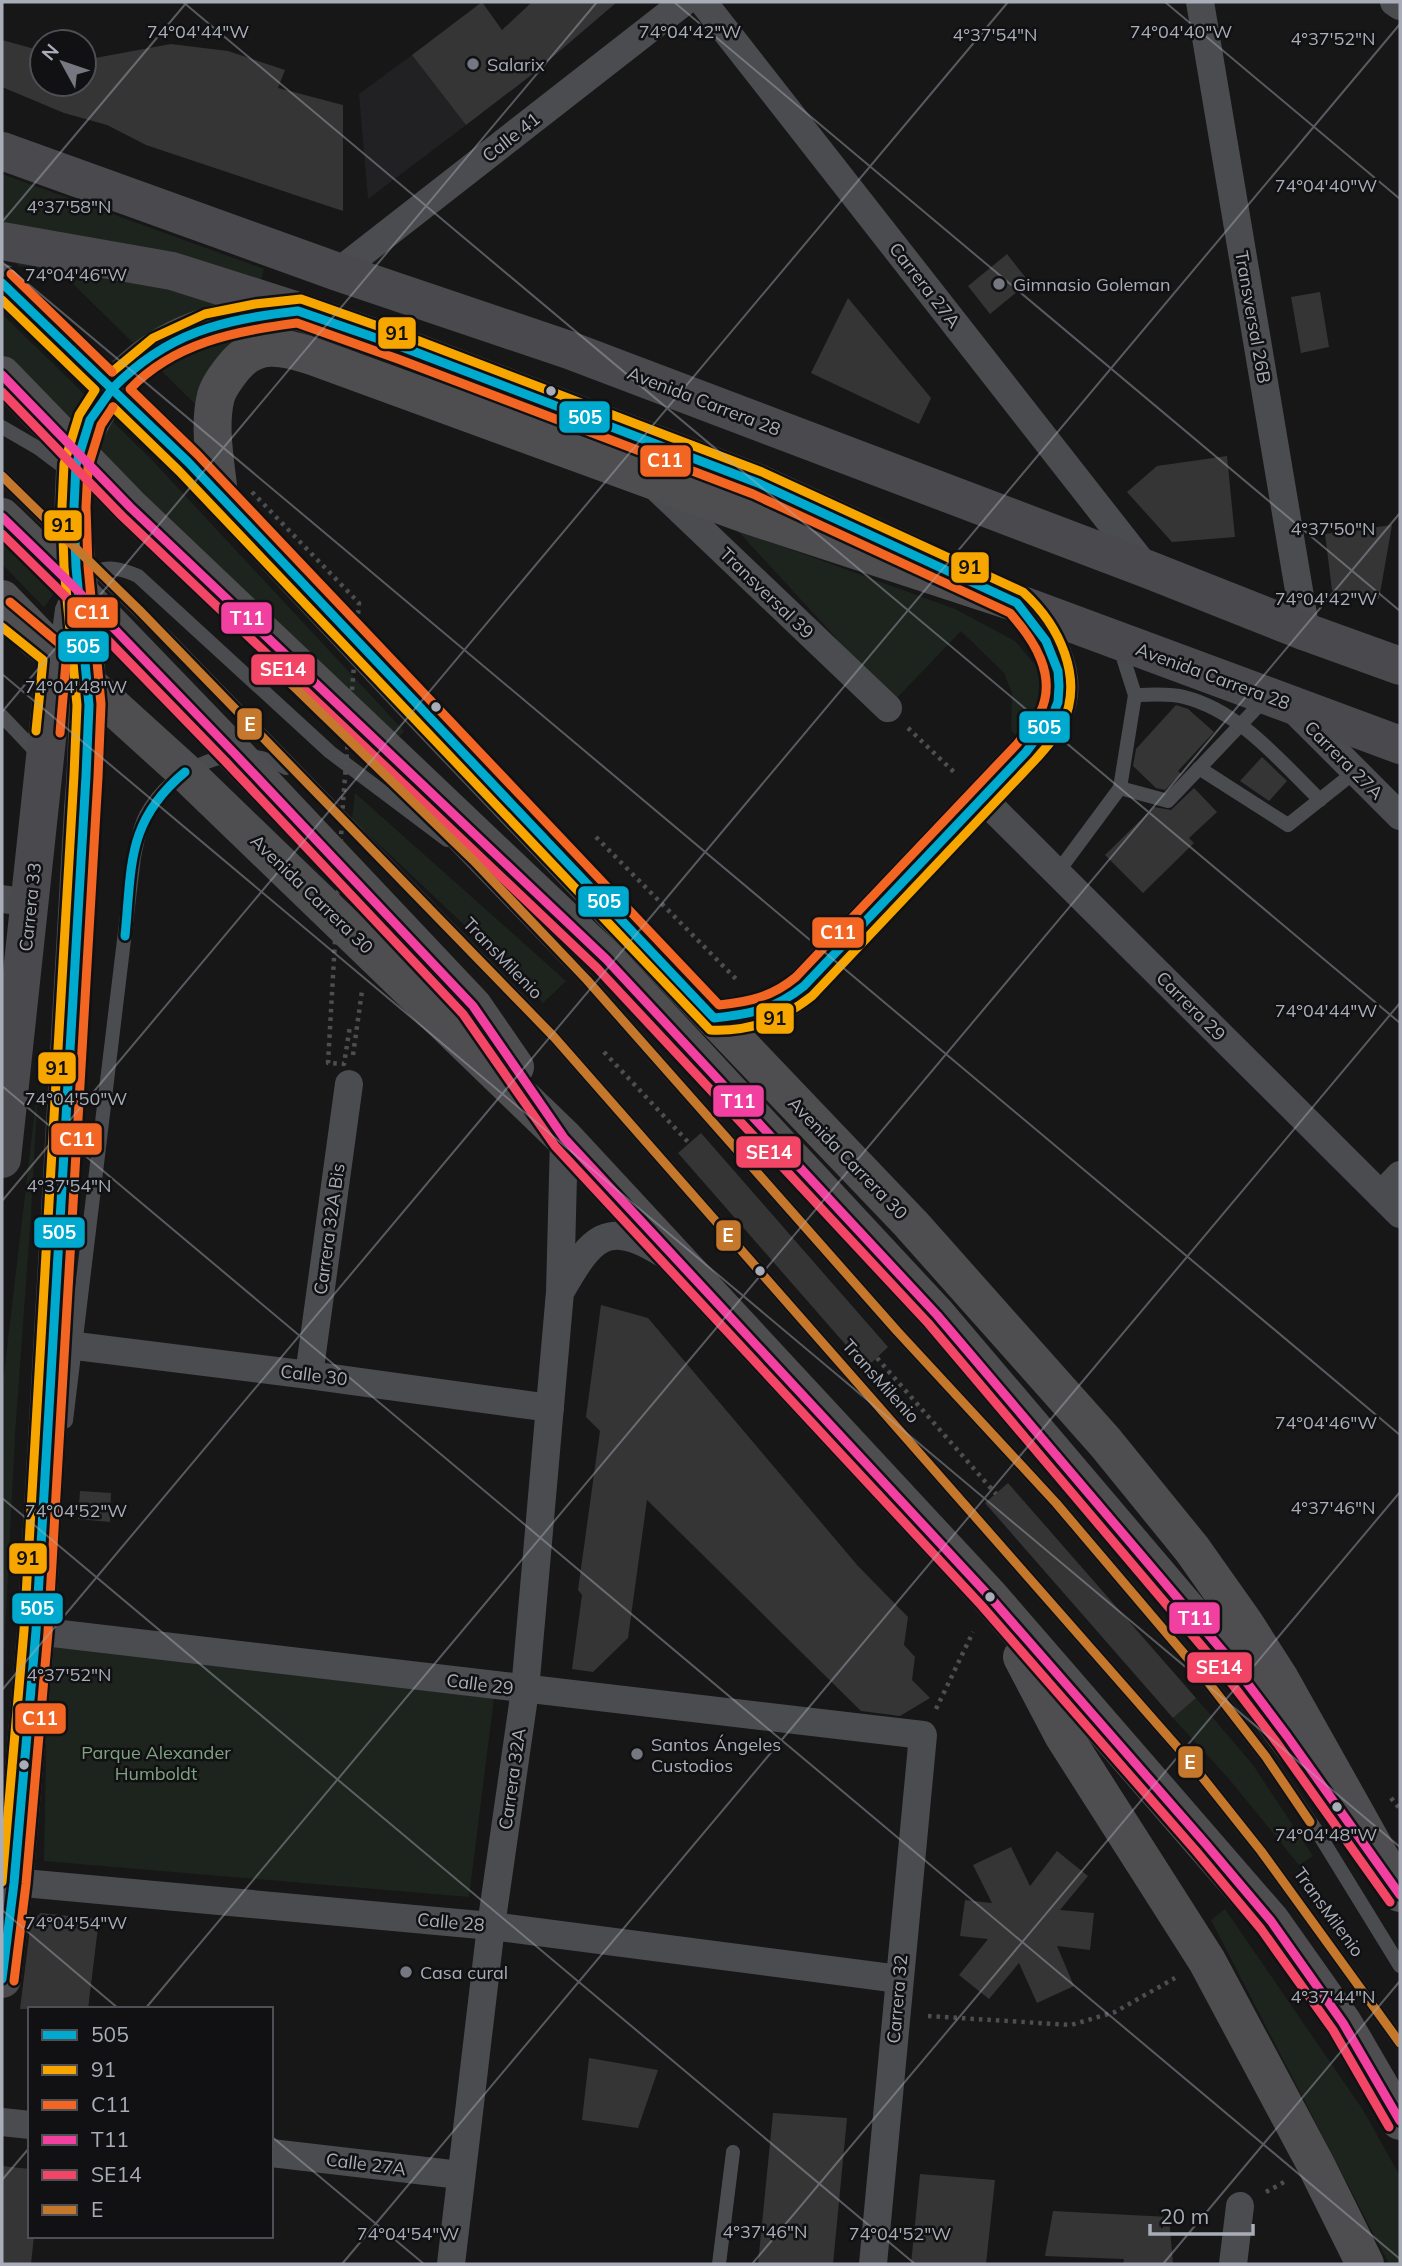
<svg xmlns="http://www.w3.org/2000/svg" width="1402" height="2266" viewBox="0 0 1402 2266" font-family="Mulish,sans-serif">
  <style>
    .built { fill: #212123 }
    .green { fill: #1d241e }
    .building { fill: #353536 }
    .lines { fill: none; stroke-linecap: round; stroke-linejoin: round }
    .path { stroke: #4d4e52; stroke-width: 4.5; stroke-dasharray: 3.5 5; stroke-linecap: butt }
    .lane { stroke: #4b4c50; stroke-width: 14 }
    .street { stroke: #4b4c50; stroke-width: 28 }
    .secondary { stroke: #4a4a4e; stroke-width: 38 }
    .highway { stroke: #4e4e51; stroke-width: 38 }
    .path-bridge { stroke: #4d4e52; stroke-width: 4.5; stroke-dasharray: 3.5 5; stroke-linecap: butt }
    .secondary-bridge { stroke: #4a4a4e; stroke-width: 38 }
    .bus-1-casing { stroke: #111113; stroke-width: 14 }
    .bus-2-casing { stroke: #111113; stroke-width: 14 }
    .bus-3-casing { stroke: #111113; stroke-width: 14 }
    .bus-4-casing { stroke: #111113; stroke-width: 14 }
    .bus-5-casing { stroke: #111113; stroke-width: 14 }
    .bus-6-casing { stroke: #111113; stroke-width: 14 }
    .bus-1 { stroke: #00a9ce; stroke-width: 9 }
    .bus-2 { stroke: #f7a600; stroke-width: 9 }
    .bus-3 { stroke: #f26522; stroke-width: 9 }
    .bus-4 { stroke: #f240a1; stroke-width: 9 }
    .bus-5 { stroke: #f34667; stroke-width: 9 }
    .bus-6 { stroke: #c5772b; stroke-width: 9 }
    .ticks { fill: none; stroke: #a8adb8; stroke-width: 2; stroke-opacity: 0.45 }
    .poi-dot { fill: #757880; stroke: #111113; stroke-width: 2.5 }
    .bus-dot { fill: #a8adb8; stroke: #111113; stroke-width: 2.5 }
    .labels { text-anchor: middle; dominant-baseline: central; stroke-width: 5; stroke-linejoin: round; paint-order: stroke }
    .poi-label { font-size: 18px; fill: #a8adb8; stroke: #111113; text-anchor: start }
    .street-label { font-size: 18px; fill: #a8adb8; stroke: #111113 }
    .park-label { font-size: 18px; fill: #7fa381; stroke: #111113 }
    .ticks-label { font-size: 18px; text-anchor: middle; fill: #a8adb8; stroke: #111113; stroke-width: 5; stroke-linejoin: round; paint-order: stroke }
    .line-badge { stroke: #111113; stroke-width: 2.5 }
    .badge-label { font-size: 19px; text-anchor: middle; font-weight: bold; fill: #fff }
    .pale-badge-label { font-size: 19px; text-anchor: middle; font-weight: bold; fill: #111 }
  </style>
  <rect width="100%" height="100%" fill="#171717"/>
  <path class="built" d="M412,55L466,125L368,199L359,94Z"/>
  <g class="green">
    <path d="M2,174L264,269L248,333L197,406L60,271L19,266L2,249Z"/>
    <path d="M2,314L151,459L404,731L395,742L45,400L2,354Z"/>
    <path d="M2,530L60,585L44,607L2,564Z"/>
    <path d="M737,530L955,609L1015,641L1041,672V709L1022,742L1011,730L1012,693L1004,673L961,631L894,701Z"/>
    <path d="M355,793L566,981L543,1003L474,934L352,819Z"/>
    <path d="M38,1084L31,1214L15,1434L2,1693V1391Z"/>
    <path d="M48,1641L494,1698L469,1897L44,1861Z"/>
    <path d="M1196,1698L1253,1765L1313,1856L1299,1865L1229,1779L1173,1718Z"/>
    <path d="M1225,1909L1363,2110L1400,2176V2264H1389L1211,1920Z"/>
  </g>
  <g class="building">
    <path d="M482,2L502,30L532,2H617L534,73L466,125L412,55Z"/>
    <path d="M2,40L42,51V84H84V60L171,44L228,51L285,70L278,88L343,105V211L146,145L107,125L64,113L2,87Z"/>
    <path d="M1007,254L1029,282L990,314L968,286Z"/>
    <path d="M1320,292L1329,347L1301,353L1291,297Z"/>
    <path d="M848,298L931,398L919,424L811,373Z"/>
    <path d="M1227,456L1235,537L1172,542L1127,492L1157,466Z"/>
    <path d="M1392,525L1379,599L1332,590L1325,534Z"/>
    <path d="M1176,705L1188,709L1214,732L1178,771L1181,774L1165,790L1156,788L1133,766L1136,749Z"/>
    <path d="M1262,757L1287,781L1269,801L1240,781Z"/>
    <path d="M1194,788L1217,812L1189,838L1194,843L1143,893L1105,855L1154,807L1171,810Z"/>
    <path d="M701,1133L888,1347L866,1368L678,1153Z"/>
    <path d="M601,1305L648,1318L858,1566L908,1617L904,1645L915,1657L912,1680L930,1698L900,1716L861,1711L647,1500L628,1638L593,1672L572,1669L582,1595L578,1590L600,1431L586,1417Z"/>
    <path d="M1008,1483L1196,1698L1173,1718L985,1503Z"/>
    <path d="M80,1491L111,1493L110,1522L78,1519Z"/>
    <path d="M1011,1847L1030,1886L1057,1851L1088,1876L1060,1910L1094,1913L1090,1950L1057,1946L1074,1986L1037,2003L1019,1963L989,1999L959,1975L988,1939L960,1936L965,1900L992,1903L973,1865Z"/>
    <path d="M41,1913L99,1919L88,2009H20L31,1921Z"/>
    <path d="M589,2058L658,2070L638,2128L582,2120Z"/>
    <path d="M773,2113L847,2118L833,2264H758Z"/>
    <path d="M2,2166L30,2169V2236H34L31,2264H2Z"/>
    <path d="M920,2174L995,2180L986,2264H911Z"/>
    <path d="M1053,2211L1169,2217L1173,2264H1123L1124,2259L1045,2256Z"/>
  </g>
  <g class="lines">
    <g class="path">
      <path d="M908,728L955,773"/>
      <path d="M596,837L737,980"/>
      <path d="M604,1052L689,1143"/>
      <path d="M353,1055L362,991"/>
      <path d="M877,1358L996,1494"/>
      <path d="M936,1709L973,1632"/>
      <path d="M1391,1798L1400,1809"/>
      <path d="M928,2016L1071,2025L1115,2012L1175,1978"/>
      <path d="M1266,2192L1286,2181"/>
    </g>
    <g class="lane">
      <path d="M2,427L38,448L70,472"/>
      <path d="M2,476L68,541"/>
      <path d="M85,558L172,643L554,1037L1187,1758L1261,1851L1400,2043"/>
      <path d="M92,573C109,565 122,569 138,576L330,752L447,840"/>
      <path d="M57,648L62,609L69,593"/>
      <path d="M1120,648L1135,695L1120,788L1168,801L1265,699"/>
      <path d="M1135,695C1151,695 1169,693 1184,697C1240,711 1280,761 1320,800"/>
      <path d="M2,716L39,755"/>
      <path d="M1199,768L1288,825L1356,771"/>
      <path d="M443,831L587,980L897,1331L1056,1503L1208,1682L1266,1757L1320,1836L1400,1966"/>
      <path d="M1057,873L1120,788"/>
      <path d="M66,1421L134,857C137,843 139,828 146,815C173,766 235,738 286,768"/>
      <path d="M719,2264L733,2152"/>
    </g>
    <g class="street">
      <path d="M703,2L1147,569"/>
      <path d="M1200,2L1306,632"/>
      <path d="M1394,2L1400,6"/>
      <path d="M338,272L684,2"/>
      <path d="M654,485L888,708"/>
      <path d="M1294,710L1400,816"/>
      <path d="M982,798L1400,1214"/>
      <path d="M2,899L31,903"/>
      <path d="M1381,1195L1400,1175"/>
      <path d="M562,1289C591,1239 606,1218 662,1253"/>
      <path d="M76,1346L309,1375L550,1408"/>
      <path d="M309,1375L349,1084"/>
      <path d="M36,1631L923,1735L873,2264"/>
      <path d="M2,1881L491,1926L899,1979"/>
      <path d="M2,2122L30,2125"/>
      <path d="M271,2153L460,2175"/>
      <path d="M451,2264L491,1926L525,1690L560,1292L564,1138"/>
      <path d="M1233,2264L1240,2206"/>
    </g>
    <g class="secondary">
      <path d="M2,151L338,272L569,350L1147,569L1306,632L1400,666"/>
      <path d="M402,347L758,483L916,556"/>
      <path d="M987,589L1017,603L1400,745"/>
      <path d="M714,1018C755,1013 772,1014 804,986L1026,752C1035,741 1046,730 1052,717C1073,676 1045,632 1017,603"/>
      <path d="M2,1159L56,655L33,637"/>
      <path d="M2,1979L14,1883L36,1631L83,809"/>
    </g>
    <g class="highway">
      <path d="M2,283L188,462L427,717L911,1224L1105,1442L1192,1549L1245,1624L1280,1679L1400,1893"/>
      <path d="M2,375L130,507L606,959L937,1315L1226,1655L1295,1748"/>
      <path d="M219,495C216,464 208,427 216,396C219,386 226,377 233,368C255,340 282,346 312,356L745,514L1017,603"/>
      <path d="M2,517L74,587L235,754L473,1006L515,1067"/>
      <path d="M2,599L56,655L185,772L564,1138L990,1597L1271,1921L1343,2023L1400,2121"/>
      <path d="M1022,1657L1063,1735L1207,1961L1316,2165L1365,2264"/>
    </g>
    <path class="path-bridge" d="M252,492L359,603L343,802L328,1063L344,1064L350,1026"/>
    <g class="secondary-bridge">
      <path d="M2,241L172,271L298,311L402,347"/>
      <path d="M83,809C88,752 89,696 84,639C80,590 72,541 74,491C75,482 74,473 76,464C89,398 145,345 209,326C238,317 269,314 298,311"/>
    </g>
    <defs>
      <g id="bus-1">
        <path d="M2,283L112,389"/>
        <path d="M298,311L402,347L758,483L1017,603L1046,641L1058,671L1059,686L1058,702L1052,717L1026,752L804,986C774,1010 751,1014 714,1018L188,462L112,389C168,332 221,320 298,311Z"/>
        <path d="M125,936C132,866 126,821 185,772"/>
        <path d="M2,1979L14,1883L36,1631L86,776L89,705L76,567L74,507L76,465L90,420L112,389"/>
      </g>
      <g id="bus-2">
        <path d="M2,300L95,390L79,415L64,464L62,507L64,567L77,705L74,775L24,1630L2,1882"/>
        <path d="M112,372L153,338L205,314L255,304L301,299L406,336L762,472L1023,592C1059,625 1085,678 1062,725C1055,738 1045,749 1035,760L812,996C783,1019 748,1032 710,1030L179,471L113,407"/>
        <path d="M2,627L43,660L36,731"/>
      </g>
      <g id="bus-3">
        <path d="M11,274L112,372"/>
        <path d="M297,323L398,359L753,494L1010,613C1034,640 1058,676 1040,713C1035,724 1025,734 1017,744L796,977C772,997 749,1002 719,1005L197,454L130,389C174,343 235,331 297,323Z"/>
        <path d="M10,602L67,650L60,733"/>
        <path d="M14,1981L26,1884L48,1632L98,777L101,704L88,566L86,507L88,467L101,425L113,407"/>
      </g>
      <g id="bus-4">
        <path d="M2,375L130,507L606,959L937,1315L1226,1655L1287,1736L1400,1895"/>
        <path d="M2,517L74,587L235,754L473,1006L564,1138L990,1597L1205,1843L1271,1921L1343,2023L1400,2121"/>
      </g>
      <g id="bus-5">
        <path d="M2,392L122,516L597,968L928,1323L1216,1663L1277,1743L1390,1902"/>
        <path d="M2,534L65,596L226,762L463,1014L555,1146L981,1605L1196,1851L1261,1929L1333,2030L1389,2127"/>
      </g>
      <g id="bus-6">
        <path d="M2,476L139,610L554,1037L1187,1758L1261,1851L1400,2043"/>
        <path d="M281,674L473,860L587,980L897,1331L1056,1503L1208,1682L1266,1757L1310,1822"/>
      </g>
    </defs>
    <use href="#bus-1" class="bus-1-casing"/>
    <use href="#bus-2" class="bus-2-casing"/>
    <use href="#bus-3" class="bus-3-casing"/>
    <use href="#bus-4" class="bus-4-casing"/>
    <use href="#bus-5" class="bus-5-casing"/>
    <use href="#bus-6" class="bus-6-casing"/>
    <use href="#bus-1" class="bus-1"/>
    <use href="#bus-2" class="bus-2"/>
    <use href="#bus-3" class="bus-3"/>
    <use href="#bus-4" class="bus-4"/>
    <use href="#bus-5" class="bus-5"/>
    <use href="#bus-6" class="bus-6"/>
  </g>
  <path class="ticks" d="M183,2L1400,1023M674,2L1400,611M1165,2L1400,199M2,222L187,2M2,262L1400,1435M2,674L1400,1847M2,712L597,2M2,1086L1400,2259M2,1201L1008,2M2,1498L915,2264M2,1690L1400,24M2,1910L119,2009M145,2009L1400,513M271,2136L424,2264M2,2180L30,2147M342,2264L1400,1003M752,2264L1400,1492M1163,2264L1400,1981"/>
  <g class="poi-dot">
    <circle cx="473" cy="64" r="7"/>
    <circle cx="999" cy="284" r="7"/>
    <circle cx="637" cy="1754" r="7"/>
    <circle cx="406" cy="1972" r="7"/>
  </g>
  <g class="bus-dot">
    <circle cx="551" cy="391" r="6"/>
    <circle cx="436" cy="707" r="6"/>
    <circle cx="760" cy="1271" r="6"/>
    <circle cx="990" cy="1597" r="6"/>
    <circle cx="24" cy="1765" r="6"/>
    <circle cx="1337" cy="1807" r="6"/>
  </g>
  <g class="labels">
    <g class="poi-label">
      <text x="487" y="64">Salarix</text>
      <text x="1013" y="284">Gimnasio Goleman</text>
      <text x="651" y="1744">Santos Ángeles<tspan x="651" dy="21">Custodios</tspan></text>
      <text x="420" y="1972">Casa cural</text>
    </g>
    <g class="street-label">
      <text transform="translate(511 137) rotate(-38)">Calle 41</text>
      <text transform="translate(925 285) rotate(52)">Carrera 27A</text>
      <text transform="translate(1253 317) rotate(80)">Transversal 26B</text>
      <text transform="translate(704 401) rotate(21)">Avenida Carrera 28</text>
      <text transform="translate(767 593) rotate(44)">Transversal 39</text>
      <text transform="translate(1213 676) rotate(20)">Avenida Carrera 28</text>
      <text transform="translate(1344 760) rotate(45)">Carrera 27A</text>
      <text transform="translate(312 894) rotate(44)">Avenida Carrera 30</text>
      <text transform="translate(30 907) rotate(-84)">Carrera 33</text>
      <text transform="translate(503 958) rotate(46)">TransMilenio</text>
      <text transform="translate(1191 1006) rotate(45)">Carrera 29</text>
      <text transform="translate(848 1158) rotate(46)">Avenida Carrera 30</text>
      <text transform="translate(329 1229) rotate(-82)">Carrera 32A Bis</text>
      <text transform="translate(314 1375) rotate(7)">Calle 30</text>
      <text transform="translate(881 1381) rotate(48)">TransMilenio</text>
      <text transform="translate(480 1684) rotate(7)">Calle 29</text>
      <text transform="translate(512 1779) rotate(-82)">Carrera 32A</text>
      <text transform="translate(1329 1912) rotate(54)">TransMilenio</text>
      <text transform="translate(451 1922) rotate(5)">Calle 28</text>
      <text transform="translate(897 1999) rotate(-85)">Carrera 32</text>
      <text transform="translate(366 2164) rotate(7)">Calle 27A</text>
    </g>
    <g class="park-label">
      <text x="156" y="1752">Parque Alexander<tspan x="156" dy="21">Humboldt</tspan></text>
    </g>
  </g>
  <g class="ticks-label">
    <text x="690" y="38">74°04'42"W</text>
    <text x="198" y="38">74°04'44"W</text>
    <text x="1181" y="38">74°04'40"W</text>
    <text x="995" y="41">4°37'54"N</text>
    <text x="1333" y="45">4°37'52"N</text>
    <text x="1326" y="192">74°04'40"W</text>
    <text x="69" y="213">4°37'58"N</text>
    <text x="76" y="281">74°04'46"W</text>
    <text x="1333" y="535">4°37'50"N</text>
    <text x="1326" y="605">74°04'42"W</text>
    <text x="76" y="693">74°04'48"W</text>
    <text x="1326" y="1017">74°04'44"W</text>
    <text x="76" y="1105">74°04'50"W</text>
    <text x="69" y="1192">4°37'54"N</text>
    <text x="1326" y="1429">74°04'46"W</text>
    <text x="1333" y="1514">4°37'46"N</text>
    <text x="76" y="1517">74°04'52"W</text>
    <text x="69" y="1681">4°37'52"N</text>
    <text x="1326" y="1841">74°04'48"W</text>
    <text x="76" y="1929">74°04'54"W</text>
    <text x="1333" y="2003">4°37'44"N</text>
    <text x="765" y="2238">4°37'46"N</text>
    <text x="408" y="2240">74°04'54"W</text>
    <text x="900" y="2240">74°04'52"W</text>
  </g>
  <g class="line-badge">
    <rect x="377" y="316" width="40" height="34" rx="7" fill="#f7a600"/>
    <rect x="558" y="400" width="53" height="34" rx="7" fill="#00a9ce"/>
    <rect x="639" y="444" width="53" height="34" rx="7" fill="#f26522"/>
    <rect x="43" y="509" width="40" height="33" rx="7" fill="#f7a600"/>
    <rect x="950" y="551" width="40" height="33" rx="7" fill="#f7a600"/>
    <rect x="66" y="596" width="53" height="33" rx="7" fill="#f26522"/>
    <rect x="220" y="601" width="53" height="34" rx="7" fill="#f240a1"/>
    <rect x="57" y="630" width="53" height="33" rx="7" fill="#00a9ce"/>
    <rect x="250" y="653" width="66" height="33" rx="7" fill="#f34667"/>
    <rect x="236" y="707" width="27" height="34" rx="7" fill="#c5772b"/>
    <rect x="1018" y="710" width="53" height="34" rx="7" fill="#00a9ce"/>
    <rect x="577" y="885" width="53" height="33" rx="7" fill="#00a9ce"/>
    <rect x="811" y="916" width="54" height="33" rx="7" fill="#f26522"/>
    <rect x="755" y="1002" width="40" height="33" rx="7" fill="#f7a600"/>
    <rect x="37" y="1051" width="40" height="34" rx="7" fill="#f7a600"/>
    <rect x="712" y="1084" width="53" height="34" rx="7" fill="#f240a1"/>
    <rect x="50" y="1122" width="53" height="34" rx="7" fill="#f26522"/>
    <rect x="735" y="1135" width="67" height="34" rx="7" fill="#f34667"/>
    <rect x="33" y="1216" width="53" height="33" rx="7" fill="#00a9ce"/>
    <rect x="715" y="1219" width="27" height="33" rx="7" fill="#c5772b"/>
    <rect x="8" y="1542" width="40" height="33" rx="7" fill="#f7a600"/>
    <rect x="11" y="1592" width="53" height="33" rx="7" fill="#00a9ce"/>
    <rect x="1168" y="1601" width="53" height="34" rx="7" fill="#f240a1"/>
    <rect x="1186" y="1651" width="67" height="33" rx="7" fill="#f34667"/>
    <rect x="14" y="1702" width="53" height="33" rx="7" fill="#f26522"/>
    <rect x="1177" y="1745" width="27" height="34" rx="7" fill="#c5772b"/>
  </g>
  <g class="badge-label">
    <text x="585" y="424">505</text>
    <text x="665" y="467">C11</text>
    <text x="92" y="619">C11</text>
    <text x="247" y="625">T11</text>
    <text x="83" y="653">505</text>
    <text x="283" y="676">SE14</text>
    <text x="250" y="731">E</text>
    <text x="1044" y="734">505</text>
    <text x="604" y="908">505</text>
    <text x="838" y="939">C11</text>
    <text x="738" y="1108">T11</text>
    <text x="77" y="1146">C11</text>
    <text x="769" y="1159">SE14</text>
    <text x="59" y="1239">505</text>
    <text x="728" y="1242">E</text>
    <text x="37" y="1615">505</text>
    <text x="1195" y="1625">T11</text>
    <text x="1219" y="1674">SE14</text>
    <text x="40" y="1725">C11</text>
    <text x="1190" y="1769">E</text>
  </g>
  <g class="pale-badge-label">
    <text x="397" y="340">91</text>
    <text x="63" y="532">91</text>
    <text x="970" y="574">91</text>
    <text x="775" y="1025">91</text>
    <text x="57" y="1075">91</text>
    <text x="28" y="1565">91</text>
  </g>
  <rect width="1402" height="2266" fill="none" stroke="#a8adb8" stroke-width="7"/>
  <rect x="28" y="2007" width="245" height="231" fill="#111113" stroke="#4d4f55" stroke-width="2"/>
  <rect x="42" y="2030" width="35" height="10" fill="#00a9ce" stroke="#4d4f55" stroke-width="2"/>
  <text x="91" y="2042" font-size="21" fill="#a8adb8">505</text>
  <rect x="42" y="2065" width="35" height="10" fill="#f7a600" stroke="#4d4f55" stroke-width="2"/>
  <text x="91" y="2077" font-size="21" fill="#a8adb8">91</text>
  <rect x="42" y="2100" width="35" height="10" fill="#f26522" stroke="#4d4f55" stroke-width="2"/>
  <text x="91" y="2112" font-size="21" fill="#a8adb8">C11</text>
  <rect x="42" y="2135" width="35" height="10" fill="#f240a1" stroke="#4d4f55" stroke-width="2"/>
  <text x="91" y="2147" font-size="21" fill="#a8adb8">T11</text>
  <rect x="42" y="2170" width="35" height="10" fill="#f34667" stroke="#4d4f55" stroke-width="2"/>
  <text x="91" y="2182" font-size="21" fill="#a8adb8">SE14</text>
  <rect x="42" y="2205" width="35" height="10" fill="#c5772b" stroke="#4d4f55" stroke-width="2"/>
  <text x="91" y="2217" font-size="21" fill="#a8adb8">E</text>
  <g transform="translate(63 63) rotate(310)"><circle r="33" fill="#111113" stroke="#4d4f55" stroke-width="2"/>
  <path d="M0-5L12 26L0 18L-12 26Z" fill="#757880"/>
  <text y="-10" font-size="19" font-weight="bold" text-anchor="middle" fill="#a8adb8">N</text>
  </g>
  <path d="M1150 2224v10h103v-10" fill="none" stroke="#a8adb8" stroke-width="3.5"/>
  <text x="1160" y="2224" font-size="21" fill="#a8adb8" stroke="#111113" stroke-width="5" paint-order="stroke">20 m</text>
</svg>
